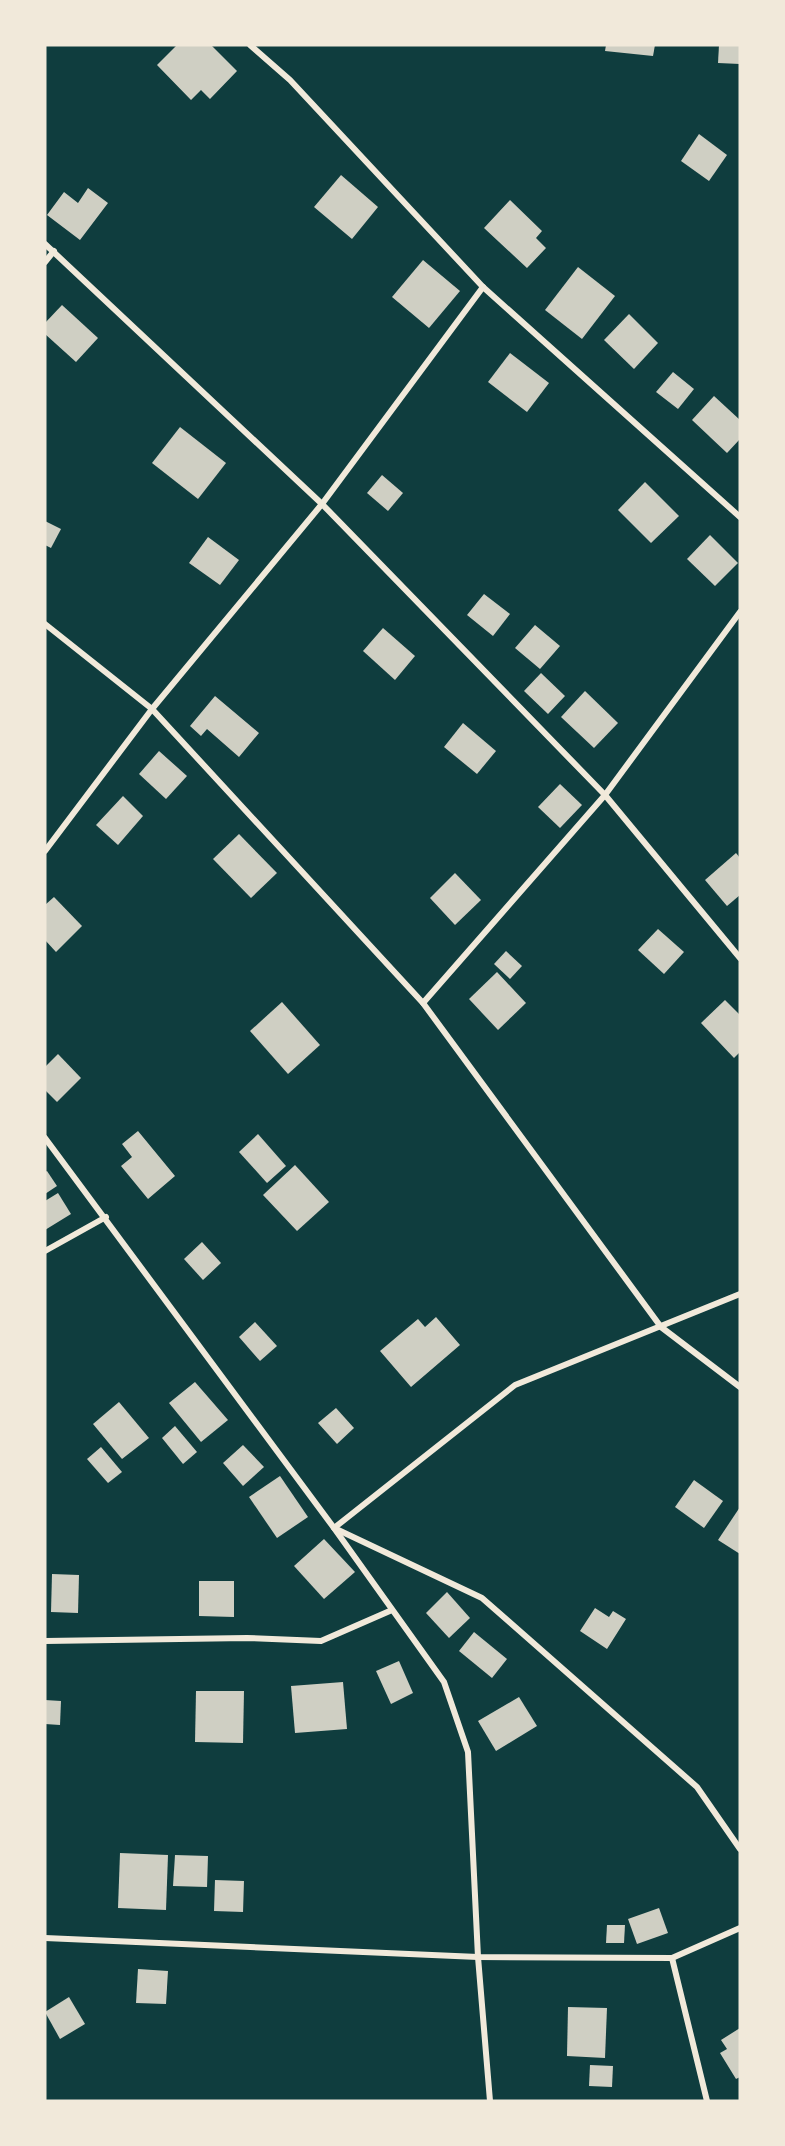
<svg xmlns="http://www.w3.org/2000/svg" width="785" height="2146" viewBox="0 0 785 2146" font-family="Jost,sans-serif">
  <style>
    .building { fill: #cfcfc3 }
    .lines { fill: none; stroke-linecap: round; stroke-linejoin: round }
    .minor { stroke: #f1e9da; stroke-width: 6 }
  </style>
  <rect width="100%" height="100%" fill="#0f3d3e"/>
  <g class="building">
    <path d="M177,45H211L237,71L210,99L201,90L191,100L157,65Z"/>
    <path d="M606,45H655L653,56L605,51Z"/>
    <path d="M719,45H740V64L718,63Z"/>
    <path d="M699,134L727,155L709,181L681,161Z"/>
    <path d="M341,175L378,207L352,239L314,207Z"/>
    <path d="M88,188L108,203L80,240L47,215L64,192L78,203Z"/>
    <path d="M510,200L542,231L536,238L546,248L527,268L484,228Z"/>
    <path d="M423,260L460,291L429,328L392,297Z"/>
    <path d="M578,267L615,296L582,339L545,310Z"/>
    <path d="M62,305L98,338L76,362L45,334V323Z"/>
    <path d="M629,314L658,343L634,369L604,340Z"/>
    <path d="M510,353L549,383L527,412L488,382Z"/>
    <path d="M673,372L694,389L678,409L656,392Z"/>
    <path d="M714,396L740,420V439L727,453L692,420Z"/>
    <path d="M180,427L226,463L198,499L152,463Z"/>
    <path d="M382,475L403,493L388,511L367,493Z"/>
    <path d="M645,482L679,516L651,543L618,510Z"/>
    <path d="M45,521L61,529L51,548L45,545Z"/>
    <path d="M710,535L738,563L715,586L687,559Z"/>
    <path d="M208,537L239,560L220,585L189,563Z"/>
    <path d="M484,594L510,614L493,636L467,615Z"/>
    <path d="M535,625L560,646L540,669L515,648Z"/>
    <path d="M383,628L415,656L395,680L363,651Z"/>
    <path d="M541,673L565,696L548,714L524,691Z"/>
    <path d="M585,691L618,723L594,748L561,717Z"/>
    <path d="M215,696L259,733L239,757L207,729L201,736L190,726Z"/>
    <path d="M463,723L496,751L477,774L444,747Z"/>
    <path d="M159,751L187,776L166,799L139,774Z"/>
    <path d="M560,784L582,805L560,828L538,807Z"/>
    <path d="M123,796L143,816L118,845L96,825Z"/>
    <path d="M239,834L277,873L251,898L213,859Z"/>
    <path d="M736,853L740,858V895L727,906L705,880Z"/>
    <path d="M455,873L481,900L455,925L430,898Z"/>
    <path d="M54,897L82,926L56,952L45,940V905Z"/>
    <path d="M658,929L684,952L664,974L638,950Z"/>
    <path d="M506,951L522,966L510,979L494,964Z"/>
    <path d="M497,972L526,1003L498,1030L469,999Z"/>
    <path d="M725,1000L740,1015V1052L734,1058L701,1023Z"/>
    <path d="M282,1002L320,1045L288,1074L250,1031Z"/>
    <path d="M58,1054L81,1078L57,1102L45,1090V1067Z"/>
    <path d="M138,1131L175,1176L148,1199L121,1166L132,1157L122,1144Z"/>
    <path d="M258,1134L286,1166L267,1183L239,1152Z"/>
    <path d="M295,1165L329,1202L297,1231L263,1195Z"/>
    <path d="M47,1171L57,1186L45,1194V1172Z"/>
    <path d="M58,1193L71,1214L45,1230V1201Z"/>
    <path d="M202,1242L221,1263L203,1280L184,1259Z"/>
    <path d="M436,1317L460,1345L411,1387L380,1351L418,1319L425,1327Z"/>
    <path d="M255,1322L277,1346L260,1361L239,1337Z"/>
    <path d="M195,1382L228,1420L201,1442L169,1403Z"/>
    <path d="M119,1402L149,1438L122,1459L93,1424Z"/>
    <path d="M336,1408L354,1428L337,1444L318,1423Z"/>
    <path d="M175,1426L197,1452L183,1464L162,1438Z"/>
    <path d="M243,1445L264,1467L243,1486L223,1463Z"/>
    <path d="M101,1447L122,1472L108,1483L87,1459Z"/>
    <path d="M280,1476L308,1517L277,1538L249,1497Z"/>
    <path d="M694,1480L723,1501L704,1528L675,1507Z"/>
    <path d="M740,1507V1554L718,1540Z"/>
    <path d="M324,1539L355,1572L324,1599L294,1566Z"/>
    <path d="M52,1574L79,1575L78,1613L51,1612Z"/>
    <path d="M199,1581H234V1617L199,1616Z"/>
    <path d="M447,1592L470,1618L449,1638L426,1613Z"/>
    <path d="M595,1608L609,1617L613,1611L626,1619L607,1649L580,1631Z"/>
    <path d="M474,1632L507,1659L492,1678L459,1651Z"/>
    <path d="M399,1661L413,1693L391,1704L376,1671Z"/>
    <path d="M343,1682L347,1729L295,1733L291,1686Z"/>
    <path d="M196,1691H244L243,1743L195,1742Z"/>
    <path d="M519,1697L537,1726L496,1751L478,1721Z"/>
    <path d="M45,1700L61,1701L60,1725L45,1724Z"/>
    <path d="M120,1853L168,1855L166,1910L118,1908Z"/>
    <path d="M175,1855L208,1856L207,1887L173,1886Z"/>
    <path d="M215,1880L244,1881L243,1912L214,1911Z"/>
    <path d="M659,1908L668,1933L637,1944L628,1919Z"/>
    <path d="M607,1925H625L624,1943H606Z"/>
    <path d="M138,1969L168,1971L166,2004L136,2003Z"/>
    <path d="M69,1997L85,2024L60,2039L45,2012Z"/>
    <path d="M568,2007L607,2008L605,2058L567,2056Z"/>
    <path d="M740,2028V2077L736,2079L720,2053L727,2049L721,2040Z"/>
    <path d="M590,2065L613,2066L612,2087L589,2086Z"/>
  </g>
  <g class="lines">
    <g class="minor">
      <path d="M250,45L290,80L483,287L740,517"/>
      <path d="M45,244L322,504L605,795L740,958"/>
      <path d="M45,262L54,251"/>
      <path d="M45,624L152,709L423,1003L661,1327L740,1387"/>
      <path d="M45,851L152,709L322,504L483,287"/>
      <path d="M423,1003L605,795L740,612"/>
      <path d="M45,1138L334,1528L444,1682L468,1752L478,1957L490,2101"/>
      <path d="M45,1251L106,1217"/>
      <path d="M740,1294L515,1385L334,1528L482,1598L697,1787L740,1849"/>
      <path d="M45,1641L247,1638L321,1641L392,1610"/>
      <path d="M45,1938L478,1957L672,1958L740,1928"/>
      <path d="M672,1958L707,2101"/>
    </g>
  </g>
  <rect width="785" height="2146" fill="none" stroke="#f1e9da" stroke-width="93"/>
</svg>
